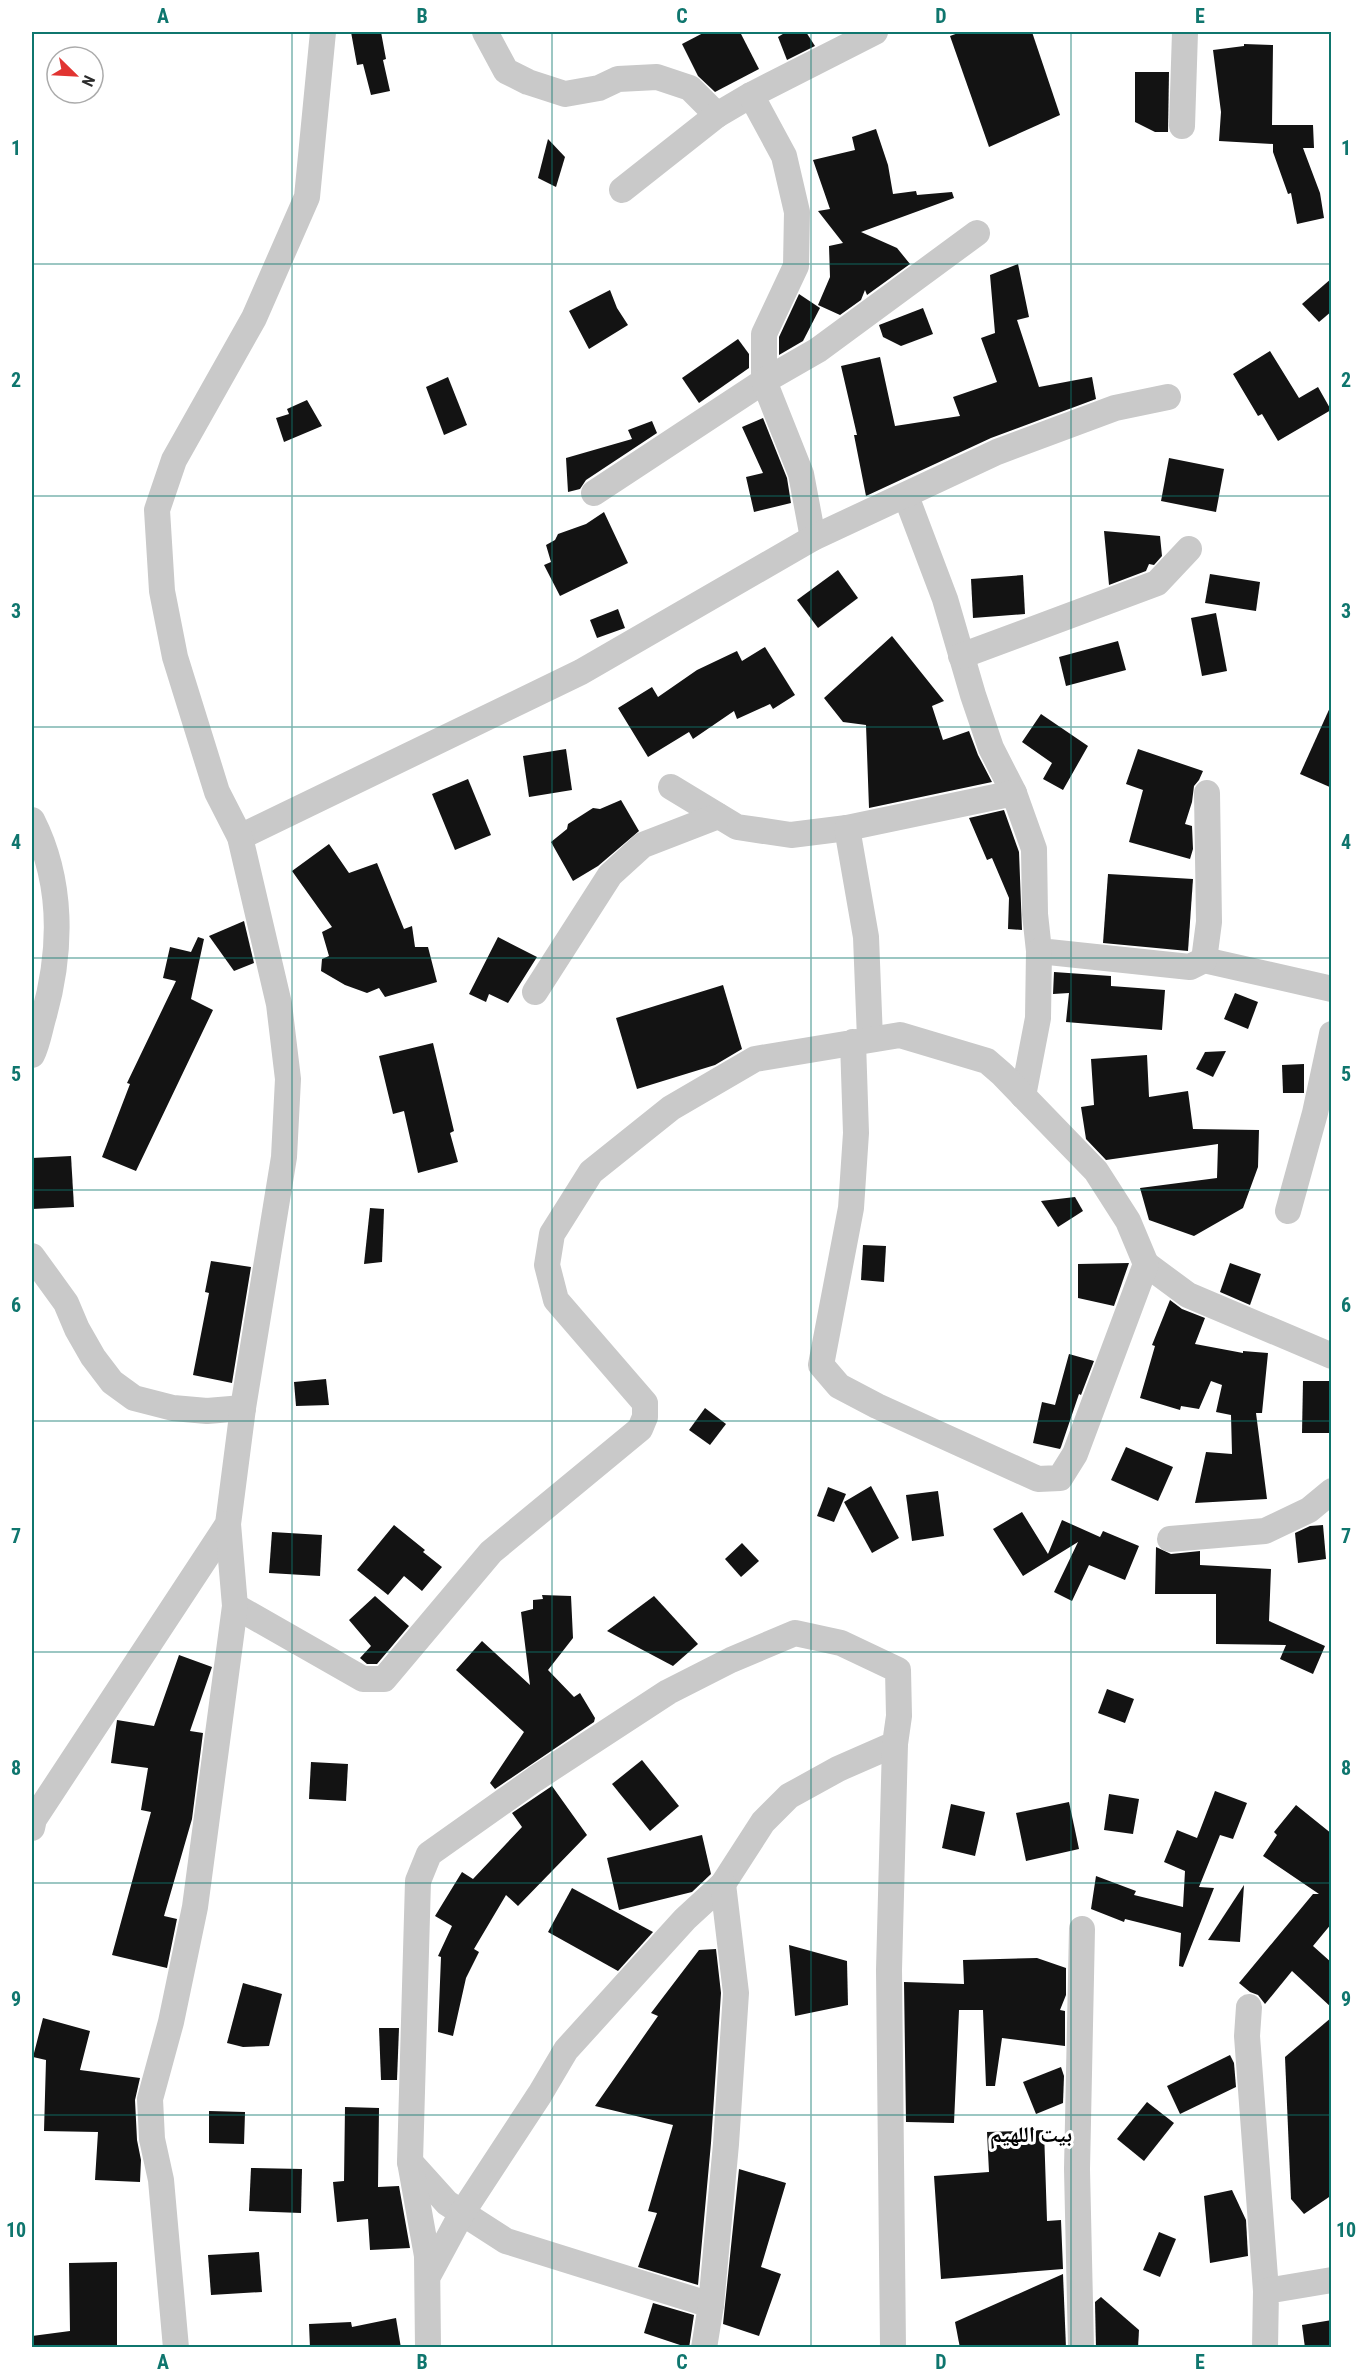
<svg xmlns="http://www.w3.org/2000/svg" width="1363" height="2379" viewBox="0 0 1363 2379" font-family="'Roboto Condensed','Noto Naskh Arabic',sans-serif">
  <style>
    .building { fill: #131313 }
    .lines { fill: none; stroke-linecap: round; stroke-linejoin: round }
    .minor { stroke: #c9c9c9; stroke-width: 26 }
    .grid { fill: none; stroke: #0f766e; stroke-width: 1.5; stroke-opacity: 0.55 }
    .labels { text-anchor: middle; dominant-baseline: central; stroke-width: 6; stroke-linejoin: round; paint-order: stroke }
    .district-label { font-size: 22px; font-weight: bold; fill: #000; stroke: #fff }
    .neatline { fill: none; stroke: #0f766e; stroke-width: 2 }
    .grid-label { font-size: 20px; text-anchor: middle; font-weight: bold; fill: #0f766e }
  </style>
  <rect width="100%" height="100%" fill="#fff"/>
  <g class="building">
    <path d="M351,32H381L386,59L383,60L390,91L371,95L363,64L357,65Z"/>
    <path d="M705,32H740L759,69L715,92L698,76L682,44Z"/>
    <path d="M786,32H806L815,46L787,60L778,37Z"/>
    <path d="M961,32H1032L1060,115L989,147L950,36Z"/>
    <path d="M1244,44L1273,45L1272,125H1313L1314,148H1303L1320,193L1324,218L1297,224L1291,193L1288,194L1273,152V144L1219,141L1221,112L1213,50L1244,46Z"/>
    <path d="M1135,72H1169L1168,132H1155L1135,122Z"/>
    <path d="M876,129L888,165L893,194L916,191L917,195L952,192L954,198L861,232L897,248L910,264L867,295L865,290L861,300L840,315L818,305L830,277L829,246L843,243L818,211L830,209L813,160L855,150L852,137Z"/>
    <path d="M548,139L565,157L556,187L538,178Z"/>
    <path d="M1018,264L1029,317L1017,320L1039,387L1092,377L1096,399L991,438L866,496L854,435H857L841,366L880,357L895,426L960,416L953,397L997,382L981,338L995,333L990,275Z"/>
    <path d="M1332,278V311L1319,322L1302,304Z"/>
    <path d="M610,290L617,308L628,325L589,349L569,311Z"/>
    <path d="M799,294L820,308L803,341L779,355V337Z"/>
    <path d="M923,308L933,334L901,346L883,337L879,325Z"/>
    <path d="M738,339L749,354V368L699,403L682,378Z"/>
    <path d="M1270,351L1299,398L1318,387L1331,410L1278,441L1262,414L1258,416L1233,374Z"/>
    <path d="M448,377L467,425L444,435L426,387Z"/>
    <path d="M307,400L322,426L284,442L276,418L289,414L287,409Z"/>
    <path d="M763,418L787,478L791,503L754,512L746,477L763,473L742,427Z"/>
    <path d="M652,421L657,433L586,480L580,489L568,492L566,458L632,439L628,430Z"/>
    <path d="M1169,458L1224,469L1216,512L1161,501Z"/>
    <path d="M604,512L628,563L560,596L544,565L551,562L546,545L555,540L558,534L586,524Z"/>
    <path d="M1104,531L1160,536L1162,556L1154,565L1149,564L1146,571L1109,585Z"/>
    <path d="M838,570L858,598L818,628L797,600Z"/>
    <path d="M1210,574L1260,582L1256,611L1205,603Z"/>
    <path d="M1023,575L1025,614L973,618L971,579Z"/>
    <path d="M618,609L625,628L597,638L590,620Z"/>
    <path d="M1216,613L1227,671L1202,676L1191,618Z"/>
    <path d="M892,636L944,701L932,706L943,740L969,731L978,755L992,782L869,808L866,725L843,722L824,698Z"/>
    <path d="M1118,641L1126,670L1066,686L1059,657Z"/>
    <path d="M765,647L795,695L773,709L770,704L737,719L734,711L693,739L689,732L648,757L618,708L652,687L658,697L697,670L737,651L742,661Z"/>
    <path d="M1332,703V788L1300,774Z"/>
    <path d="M1041,714L1088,746L1063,790L1043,779L1052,763L1022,742Z"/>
    <path d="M566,749L572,790L529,797L523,756Z"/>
    <path d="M1138,749L1203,771L1199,780L1194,786L1192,802L1185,824L1192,826L1193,849L1190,859L1129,842L1143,790L1126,784Z"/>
    <path d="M468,779L491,835L455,850L432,794Z"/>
    <path d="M621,800L639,831L598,866L573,881L551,842L567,829L568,824L593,808L600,809Z"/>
    <path d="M1004,810L1019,852L1022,930L1008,929L1009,898L992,858L987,860L969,818Z"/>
    <path d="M329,844L349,873L377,863L404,929L412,926L415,947H428L437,982L385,997L379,988L367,993L345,985L321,971L322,959L329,956L322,932L332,927L292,871Z"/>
    <path d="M1108,874L1193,879L1188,951L1103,943Z"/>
    <path d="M244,921L254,963L234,971L209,936Z"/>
    <path d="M198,937L204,939L191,999L213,1010L136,1171L102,1157L130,1084L127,1083L176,981L163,978L170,947L191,952Z"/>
    <path d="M498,937L537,957L508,1003L489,994L486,1002L469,994Z"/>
    <path d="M1054,972L1111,976V986L1165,990L1162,1030L1066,1022L1069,993L1053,994Z"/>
    <path d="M723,985L742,1049L715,1065L637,1089L616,1018Z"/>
    <path d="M1235,993L1258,1002L1248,1029L1224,1019Z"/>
    <path d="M433,1043L454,1131L450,1133L458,1162L418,1173L404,1111L393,1114L379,1056Z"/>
    <path d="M1226,1051L1213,1077L1196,1069L1205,1052Z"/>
    <path d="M1147,1055L1149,1097L1188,1091L1193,1129L1259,1130L1258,1167L1243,1208L1194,1236L1149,1220L1140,1188L1217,1178L1218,1144L1106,1160L1086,1139L1081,1107L1094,1105L1091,1059Z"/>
    <path d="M1304,1064V1093H1283L1282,1065Z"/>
    <path d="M71,1156L74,1207L32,1209V1158Z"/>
    <path d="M1075,1197L1083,1211L1058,1227L1041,1201Z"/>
    <path d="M370,1208L384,1209L382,1262L364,1264Z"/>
    <path d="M863,1245L886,1246L884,1282L861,1280Z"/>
    <path d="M211,1261L251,1267L232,1383L193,1375L209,1293L205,1292Z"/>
    <path d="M1129,1263L1114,1306L1078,1298V1264Z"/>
    <path d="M1230,1263L1261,1274L1250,1305L1220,1292Z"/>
    <path d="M1170,1300L1182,1309L1205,1318L1195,1344L1243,1353V1351L1268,1353L1262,1413H1256L1267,1499L1195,1503L1206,1452L1232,1454L1231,1415L1216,1412L1222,1385L1211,1381L1199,1409L1181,1406L1180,1410L1140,1398L1155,1346L1152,1345Z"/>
    <path d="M1069,1354L1094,1361L1081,1395L1079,1394L1061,1447L1060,1449L1033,1443L1042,1402L1055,1405Z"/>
    <path d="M326,1379L329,1405L296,1406L294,1382Z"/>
    <path d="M1303,1381H1332V1433H1302Z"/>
    <path d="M705,1408L726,1424L710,1445L689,1430Z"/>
    <path d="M1126,1447L1173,1467L1158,1501L1111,1480Z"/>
    <path d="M871,1486L899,1538L872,1553L844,1502Z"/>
    <path d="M828,1487L846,1494L834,1522L817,1516Z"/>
    <path d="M938,1491L944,1536L912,1541L906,1495Z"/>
    <path d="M1022,1512L1048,1554L1062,1520L1100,1537L1103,1531L1139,1546L1125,1580L1089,1565L1072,1601L1054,1592L1078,1542L1023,1576L993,1529Z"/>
    <path d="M394,1525L425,1550L423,1552L442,1567L422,1591L404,1576L388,1595L357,1570Z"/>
    <path d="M1323,1525L1326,1559L1298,1563L1295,1533L1310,1526Z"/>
    <path d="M272,1532L322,1535L320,1576L269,1573Z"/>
    <path d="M742,1543L759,1561L741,1577L725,1559Z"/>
    <path d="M1156,1547L1171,1554L1200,1551V1565L1271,1569L1269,1621L1325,1646L1313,1674L1280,1659L1286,1645L1216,1644V1594H1155Z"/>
    <path d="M542,1595L571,1596L573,1638L548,1670L574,1697L580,1693L595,1718L594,1722L495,1789L490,1783L524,1732L456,1670L482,1641L530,1685L521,1612L533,1609V1600L543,1599Z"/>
    <path d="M375,1596L409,1626L377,1664H367L360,1658L371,1646L349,1620Z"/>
    <path d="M654,1596L698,1644L673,1666L607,1631Z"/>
    <path d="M179,1655L212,1667L190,1731L203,1733L192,1819L164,1916L177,1919L167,1968L112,1955L151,1812L141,1810L148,1768L111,1763L117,1720L154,1726Z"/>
    <path d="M1107,1689L1134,1699L1125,1723L1098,1713Z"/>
    <path d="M642,1760L679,1806L650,1831L612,1784Z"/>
    <path d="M311,1762L348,1764L346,1801L309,1799Z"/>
    <path d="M552,1786L587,1835L518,1906L506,1895L474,1949L479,1952L466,1978L453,2036L438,2032L441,1957L438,1956L452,1926L435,1916L462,1872L473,1879L522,1827L512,1813Z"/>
    <path d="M1215,1791L1247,1803L1233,1839L1220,1835L1199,1887L1214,1888L1183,1967L1179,1966L1181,1933L1125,1919L1124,1922L1091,1909L1096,1876L1136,1891L1134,1895L1183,1907L1185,1871L1164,1862L1177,1830L1197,1838Z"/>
    <path d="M1109,1794L1139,1799L1133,1834L1104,1830Z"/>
    <path d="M1069,1802L1079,1849L1026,1861L1016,1813Z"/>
    <path d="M951,1804L985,1812L975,1856L942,1848Z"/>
    <path d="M1296,1805L1332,1834V1923L1313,1946L1332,1963V2008L1292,1971L1265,2004L1258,1995L1250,1992L1239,1983L1313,1894H1319L1263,1856L1277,1835L1274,1832Z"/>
    <path d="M702,1835L711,1874L692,1892L619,1910L607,1858Z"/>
    <path d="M1244,1885L1240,1942L1208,1940Z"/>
    <path d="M572,1888L653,1932L618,1971L548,1932Z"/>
    <path d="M789,1945L847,1961L848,2005L795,2016Z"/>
    <path d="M716,1949L721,1993L711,2143L698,2285L638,2267L657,2213L648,2211L673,2125L595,2106L658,2016L651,2013L699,1950Z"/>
    <path d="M1037,1958L1066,1968V1995L1060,2010L1065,2011V2046L1002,2038L995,2086H986L983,2010H959L954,2123L906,2122L904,1982L964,1984L963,1960Z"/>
    <path d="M243,1983L282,1994L269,2046L243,2047L227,2043Z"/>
    <path d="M1332,2017V2195L1304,2214L1291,2199L1285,2057Z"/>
    <path d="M43,2018L90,2031L80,2070L140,2078L135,2100L137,2140L141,2160L140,2182L95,2180L98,2132L44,2131L46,2060L33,2057Z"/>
    <path d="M379,2028H399L397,2080H381Z"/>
    <path d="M1230,2055L1234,2063L1236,2087L1180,2114L1167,2086Z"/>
    <path d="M1061,2067L1064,2076L1063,2103L1036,2114L1023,2082Z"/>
    <path d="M1147,2102L1174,2123L1144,2161L1117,2139Z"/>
    <path d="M345,2107L379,2108L378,2187L399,2186L410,2248L370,2250L368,2219L337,2222L333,2182L344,2181Z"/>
    <path d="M209,2111L245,2112L244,2144L209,2143Z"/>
    <path d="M1044,2130L1047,2221L1061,2220L1063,2269L941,2279L934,2176L989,2172L987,2132Z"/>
    <path d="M251,2168L302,2169L301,2213L249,2211Z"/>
    <path d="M739,2169L786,2183L761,2267L781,2274L759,2336L723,2324Z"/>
    <path d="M1232,2190L1246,2220L1248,2256L1210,2263L1204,2196Z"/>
    <path d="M1159,2232L1176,2239L1160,2277L1143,2270Z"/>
    <path d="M259,2252L262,2292L211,2295L208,2255Z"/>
    <path d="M117,2262V2348H32V2336L70,2331L69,2263Z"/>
    <path d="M1063,2274L1066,2348H960L955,2322Z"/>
    <path d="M1101,2297L1139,2330L1138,2348H1096L1095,2302Z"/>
    <path d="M653,2303L694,2315L689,2348L644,2333Z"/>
    <path d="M396,2318L401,2348H310L309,2324L351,2322L352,2327Z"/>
    <path d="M1332,2320V2345L1305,2348L1302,2325Z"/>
  </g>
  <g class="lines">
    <g class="minor">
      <path d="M485,32L506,71L528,82L565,94L599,88L618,79L657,77L690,88L717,115"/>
      <path d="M1182,126L1185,32"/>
      <path d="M622,190L717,115L751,95"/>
      <path d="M594,493L764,381V334L796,266L797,212L784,156L751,95L875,32"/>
      <path d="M906,496L945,599L973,695L991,748L1014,793"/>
      <path d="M813,538L801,474L764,381L818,350L977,233"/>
      <path d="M961,656L1157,583L1189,549"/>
      <path d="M671,787L737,827L791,835L847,828"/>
      <path d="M32,820C63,881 62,950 44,1015C40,1028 38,1043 32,1055"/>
      <path d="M240,837L581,672L813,538L997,452L1115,408L1168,397"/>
      <path d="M1204,960L1332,989"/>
      <path d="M535,992L610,875L643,845L718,816"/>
      <path d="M870,1039L866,937L847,828L1014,793L1034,849L1035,914L1039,951L1190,967L1204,960L1209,922L1207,793"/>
      <path d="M1023,1096L1038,1018L1039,951"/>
      <path d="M1288,1211L1315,1113L1332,1034"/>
      <path d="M32,1256L66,1303L77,1329L93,1357L112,1382L134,1398L173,1408L207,1411L243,1408"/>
      <path d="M1146,1264L1188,1295L1332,1356"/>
      <path d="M1170,1539L1265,1531L1309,1510L1332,1491"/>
      <path d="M235,1606L363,1679H384L491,1552L640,1429L645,1417V1403L556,1300L547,1265L552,1234L591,1172L671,1108L755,1059L900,1035L987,1061L1002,1074L1096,1171L1128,1221L1146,1264L1075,1454L1060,1478L1038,1479L877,1406L839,1386L821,1365L851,1208L856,1133L853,1042"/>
      <path d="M32,1828L34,1819L228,1524L243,1408L284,1157L288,1079L279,1004L240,837L217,792L175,657L162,591L157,510L174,460L254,318L307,197L323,32"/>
      <path d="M1249,2007L1247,2036L1266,2291"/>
      <path d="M410,2162L447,2203L506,2241L711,2305"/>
      <path d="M176,2348L161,2180L152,2139L150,2099L171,2022L195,1907L235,1606L228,1524"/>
      <path d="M428,2348L427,2256L410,2162L418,1881L429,1854L535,1779L668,1692L731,1660L795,1633L841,1643L898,1670L899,1716L895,1744L838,1769L789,1796L763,1822L723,1884L685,1919L566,2050L540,2094L462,2213L428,2276"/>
      <path d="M704,2348L711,2305L726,2144L736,1993L723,1884"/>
      <path d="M893,2348L889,1970L895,1744"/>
      <path d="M1081,2348L1077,2169L1082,1929"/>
      <path d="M1265,2348L1266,2291L1332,2280"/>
    </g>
  </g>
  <path class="grid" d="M292,32V2348M552,32V2348M811,32V2348M1071,32V2348M32,264H1332M32,496H1332M32,727H1332M32,958H1332M32,1190H1332M32,1421H1332M32,1652H1332M32,1883H1332M32,2115H1332"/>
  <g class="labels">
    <g class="district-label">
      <text x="1031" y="2134">بيت اللهيم</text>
    </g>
  </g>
  <rect width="1363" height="2379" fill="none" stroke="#ffffff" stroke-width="66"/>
  <g transform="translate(75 75) rotate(114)"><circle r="28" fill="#ffffff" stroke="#ababab" stroke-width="1.5"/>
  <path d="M0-4.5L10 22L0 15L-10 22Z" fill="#e13431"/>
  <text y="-9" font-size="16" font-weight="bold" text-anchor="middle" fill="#2c2c2c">N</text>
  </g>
  <rect x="33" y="33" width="1297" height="2313" class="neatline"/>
  <g class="grid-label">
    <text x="163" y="23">A</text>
    <text x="422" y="23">B</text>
    <text x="682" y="23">C</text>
    <text x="941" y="23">D</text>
    <text x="1200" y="23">E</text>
    <text x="16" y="155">1</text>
    <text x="1346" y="155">1</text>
    <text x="16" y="387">2</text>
    <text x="1346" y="387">2</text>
    <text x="16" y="618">3</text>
    <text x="1346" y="618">3</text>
    <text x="16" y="849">4</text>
    <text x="1346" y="849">4</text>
    <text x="16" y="1081">5</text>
    <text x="1346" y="1081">5</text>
    <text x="16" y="1312">6</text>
    <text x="1346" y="1312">6</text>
    <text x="16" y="1543">7</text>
    <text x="1346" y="1543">7</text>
    <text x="16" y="1775">8</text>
    <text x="1346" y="1775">8</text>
    <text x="16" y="2006">9</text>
    <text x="1346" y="2006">9</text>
    <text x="16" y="2237">10</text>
    <text x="1346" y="2237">10</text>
    <text x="163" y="2369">A</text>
    <text x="422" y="2369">B</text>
    <text x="682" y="2369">C</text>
    <text x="941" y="2369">D</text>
    <text x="1200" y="2369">E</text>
  </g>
</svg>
